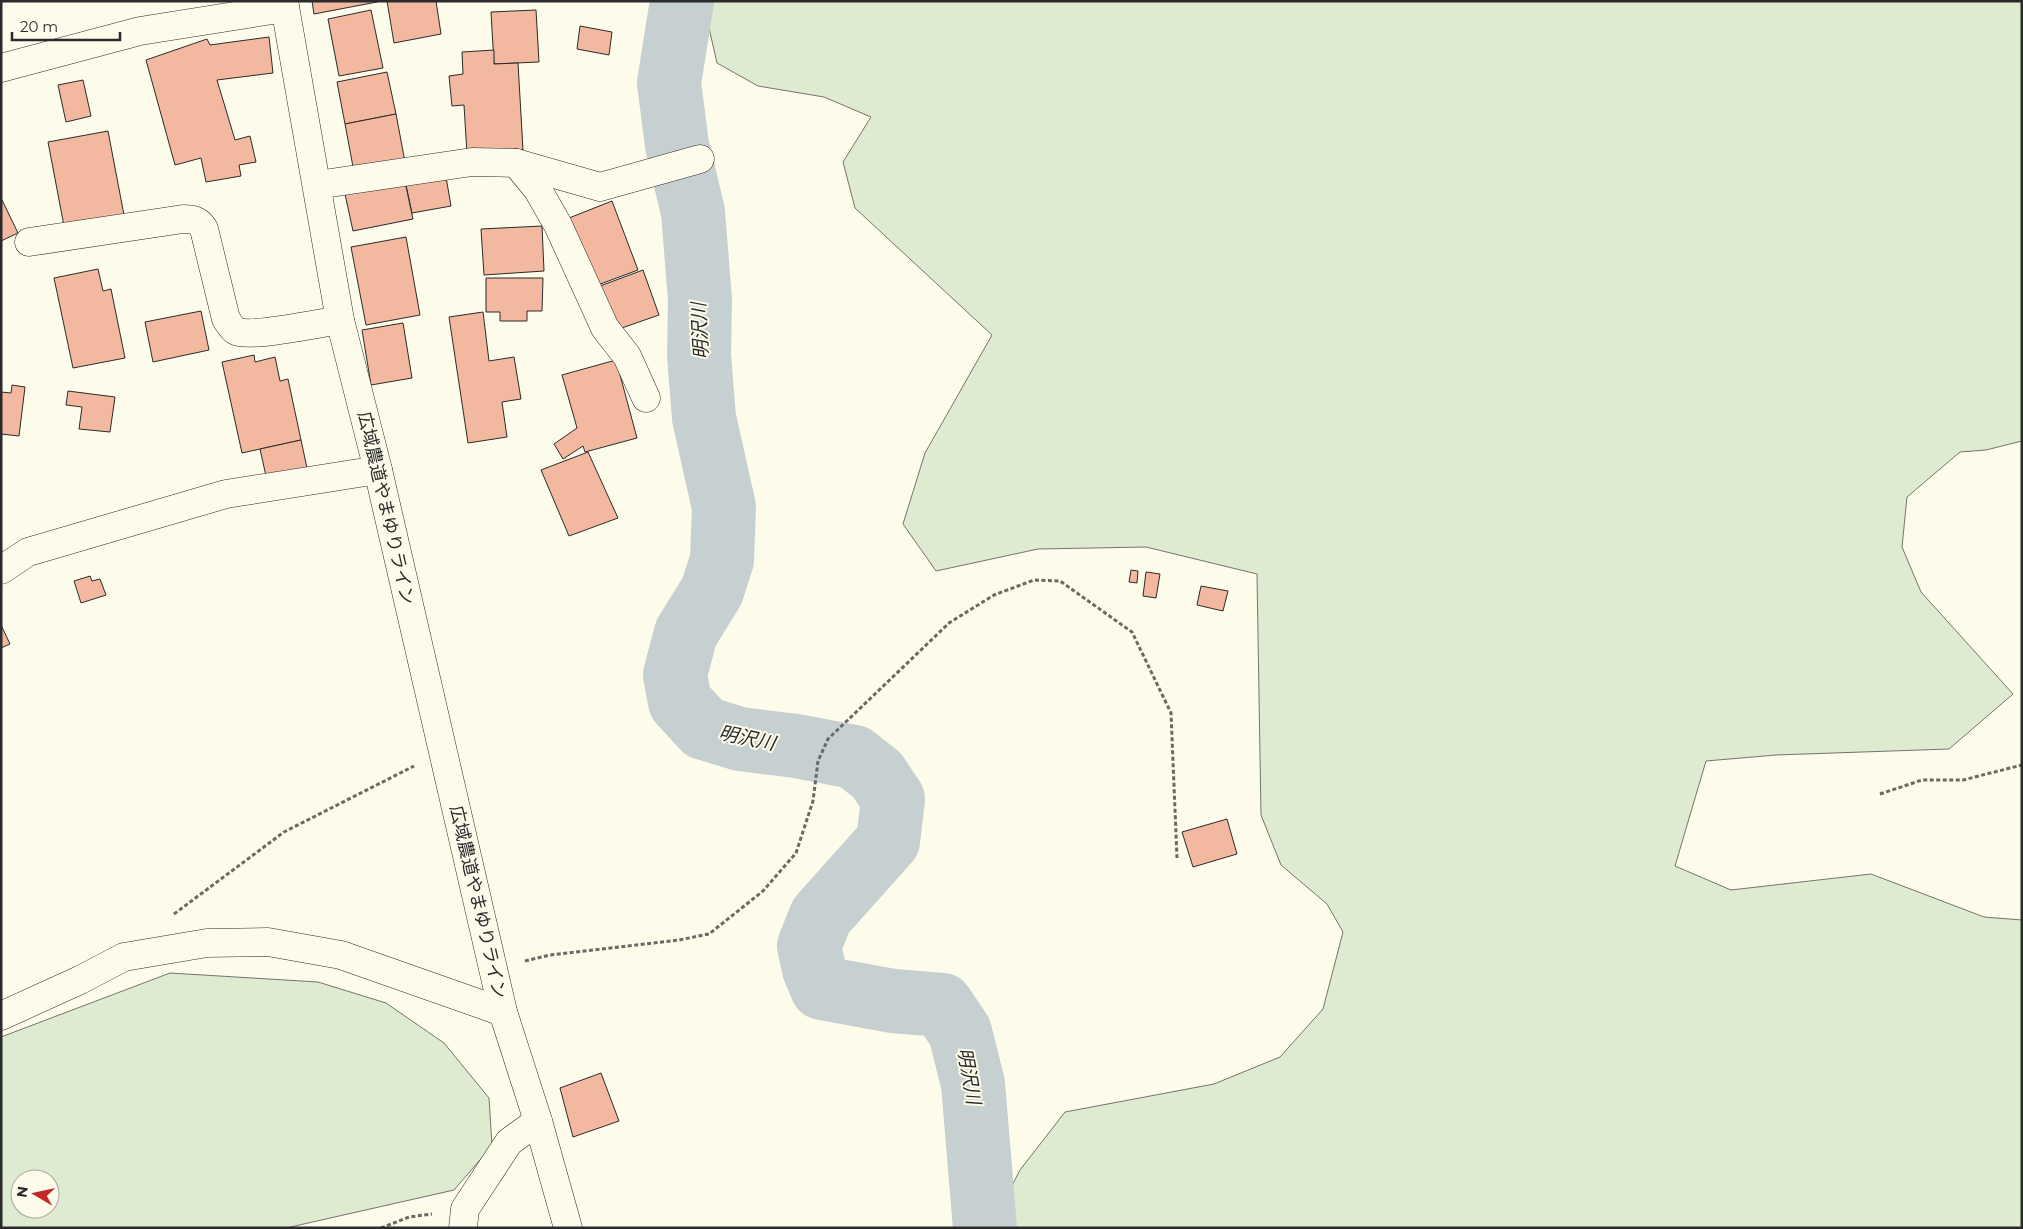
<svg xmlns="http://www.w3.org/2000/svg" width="2023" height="1229" viewBox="0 0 2023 1229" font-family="Montserrat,'Noto Sans JP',sans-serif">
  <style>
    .green { fill: #deebd1; stroke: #74746e; fill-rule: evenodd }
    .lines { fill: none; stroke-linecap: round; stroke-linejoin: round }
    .river { stroke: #c7d0d0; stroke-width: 64 }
    .building { fill: #f2b8a0; stroke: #2b2b2b }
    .street-casing { stroke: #2b2b2b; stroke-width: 29 }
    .secondary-casing { stroke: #2b2b2b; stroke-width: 29 }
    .path { stroke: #6a6964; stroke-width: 3; stroke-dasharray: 4 2.5; stroke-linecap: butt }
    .street { stroke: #fdfbea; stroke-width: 28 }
    .secondary { stroke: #fdfbea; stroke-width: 28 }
    .labels { text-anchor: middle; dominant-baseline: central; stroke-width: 4; stroke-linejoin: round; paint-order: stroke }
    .street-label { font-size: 18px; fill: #2b2b2b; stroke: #fdfbea }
    .water-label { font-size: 19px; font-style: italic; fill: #2b2b2b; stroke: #fdfbea }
  </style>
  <rect width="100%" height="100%" fill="#fdfbea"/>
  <g class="green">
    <path d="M708,1H2022V441L1986,450L1960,452L1907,497L1902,547L1921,592L2013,694L1949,749L1776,755L1706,761L1675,866L1731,890L1871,874L1984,917L2022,920V1228H990L1020,1170L1065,1112L1214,1084L1280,1057L1323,1009L1343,932L1327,904L1281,865L1261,815L1257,574L1146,547L1038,549L936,571L903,524L925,453L992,335L855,208L843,162L871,117L824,97L758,86L717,63L706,15Z"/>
    <path d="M170,973L318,982L386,1003L444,1043L489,1098L492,1146L454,1190L286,1228H1V1037ZM20,1179H50V1209H20Z"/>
  </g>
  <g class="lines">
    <path class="river" d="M682,1L669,83L677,145L693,212L700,300L699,355L704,418L724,507L722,560L712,591L686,633L675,675L680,702L704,728L740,739L796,746L854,757L877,775L893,799L888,841L821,916L809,946L814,969L822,988L893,1001L942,1005L960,1032L973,1084L985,1228"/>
  </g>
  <g class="building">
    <path d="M312,1H377V2L314,14Z"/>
    <path d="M387,1H436L441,34L394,43Z"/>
    <path d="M371,10L383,68L339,76L328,19Z"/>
    <path d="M536,10L539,62L494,64L491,12Z"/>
    <path d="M580,26L612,32L609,55L577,49Z"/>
    <path d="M269,37L273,73L217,80L235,140L250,136L256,162L239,165L241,176L206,182L201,158L175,165L146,60L207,39L210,45Z"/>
    <path d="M494,50V64L518,63L523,150L467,154L464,105L452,106L449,76L463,74L462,52Z"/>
    <path d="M387,72L396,114L345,124L337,82Z"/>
    <path d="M83,80L91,116L66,122L58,85Z"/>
    <path d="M396,114L405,162L354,172L345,124Z"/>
    <path d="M108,131L124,215L64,226L48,142Z"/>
    <path d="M446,177L451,206L412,213L406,185Z"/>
    <path d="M405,182L413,219L353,231L345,194Z"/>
    <path d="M2,200L18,233L1,241V201Z"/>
    <path d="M612,201L638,270L595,286L569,218Z"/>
    <path d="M542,226L544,271L484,275L481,229Z"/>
    <path d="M406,237L420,315L366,325L351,247Z"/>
    <path d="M98,269L103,291L111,289L125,358L73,368L54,278Z"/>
    <path d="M643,270L659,315L616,330L600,286Z"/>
    <path d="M486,278H543L542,311H527V321H500V312H486Z"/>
    <path d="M201,311L209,350L153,362L145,322Z"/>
    <path d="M483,312L489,361L514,357L521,399L502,402L507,437L468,443L449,317Z"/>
    <path d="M403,323L412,378L371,385L362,330Z"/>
    <path d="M254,355L255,362L275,357L280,381L288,379L301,440L242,453L222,362Z"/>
    <path d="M616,360L637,438L585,452L583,446L563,459L554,444L577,428L562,375Z"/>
    <path d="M12,385L25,387L19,436L1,434V392L11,393Z"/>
    <path d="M68,391L115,397L110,432L79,429L82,407L66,405Z"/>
    <path d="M301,440L307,468L266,476L260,449Z"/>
    <path d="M588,452L618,518L569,536L541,470Z"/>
    <path d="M1131,570L1138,571L1137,583L1129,582Z"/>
    <path d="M1146,572L1160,574L1156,598L1143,596Z"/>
    <path d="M90,576L92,581L100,579L106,595L81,603L74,581Z"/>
    <path d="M1201,586L1228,591L1223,611L1197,605Z"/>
    <path d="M1,625L10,644L1,648Z"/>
    <path d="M1227,819L1237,854L1193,867L1182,832Z"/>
    <path d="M601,1073L619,1121L573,1137L560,1088Z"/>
  </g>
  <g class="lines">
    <defs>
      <g id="street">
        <path d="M1,68L140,31L285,8"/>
        <path d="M516,163L538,190L558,225L605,328L627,356L646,398"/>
        <path d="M317,185L472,162L516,163L600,187L700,159"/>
        <path d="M29,242L183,219C193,219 199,220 204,229L226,319C229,323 231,328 236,331C250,338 320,323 340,320"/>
        <path d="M1,570L28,552L226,494L378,470"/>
        <path d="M463,1228L465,1209L509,1142L538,1121"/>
      </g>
      <g id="secondary">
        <path d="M284,1L340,320L378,470L503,1012L538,1121L568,1228"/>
        <path d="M1,1016L80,980L124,957L207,943L268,942L341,955L503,1012"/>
      </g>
    </defs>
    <use href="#street" class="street-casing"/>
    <use href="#secondary" class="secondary-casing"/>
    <g class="path">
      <path d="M1880,794L1922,780H1963L2022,765"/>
      <path d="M174,914L284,832L414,766"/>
      <path d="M525,961L550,955L679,940L709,934L763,891L796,853L813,801L818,761L828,739L949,623L994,595L1034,580L1060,581L1132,632L1171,713L1177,858"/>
      <path d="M381,1228L409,1217L432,1214"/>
    </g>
    <use href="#street" class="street"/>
    <use href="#secondary" class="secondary"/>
  </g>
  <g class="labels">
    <g class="street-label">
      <text transform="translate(386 508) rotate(77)">広域農道やまゆりライン</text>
      <text transform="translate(478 902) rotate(77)">広域農道やまゆりライン</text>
    </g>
    <g class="water-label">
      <text transform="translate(700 331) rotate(-93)">明沢川</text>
      <text transform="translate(747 738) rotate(12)">明沢川</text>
      <text transform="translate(969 1076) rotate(80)">明沢川</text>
    </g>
  </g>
  <rect width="2023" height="1229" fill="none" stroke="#2b2b2b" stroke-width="5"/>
  <g transform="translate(35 1194) rotate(279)"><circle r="24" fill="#fdfbea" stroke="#a9a89e"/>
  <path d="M0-4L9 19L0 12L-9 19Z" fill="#c62828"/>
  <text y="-8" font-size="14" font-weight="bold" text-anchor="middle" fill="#2b2b2b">N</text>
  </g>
  <path d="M12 32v8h108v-8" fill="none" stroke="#2b2b2b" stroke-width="2.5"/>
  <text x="20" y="32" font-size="15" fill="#2b2b2b" stroke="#fdfbea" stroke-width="4" paint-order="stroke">20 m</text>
</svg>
